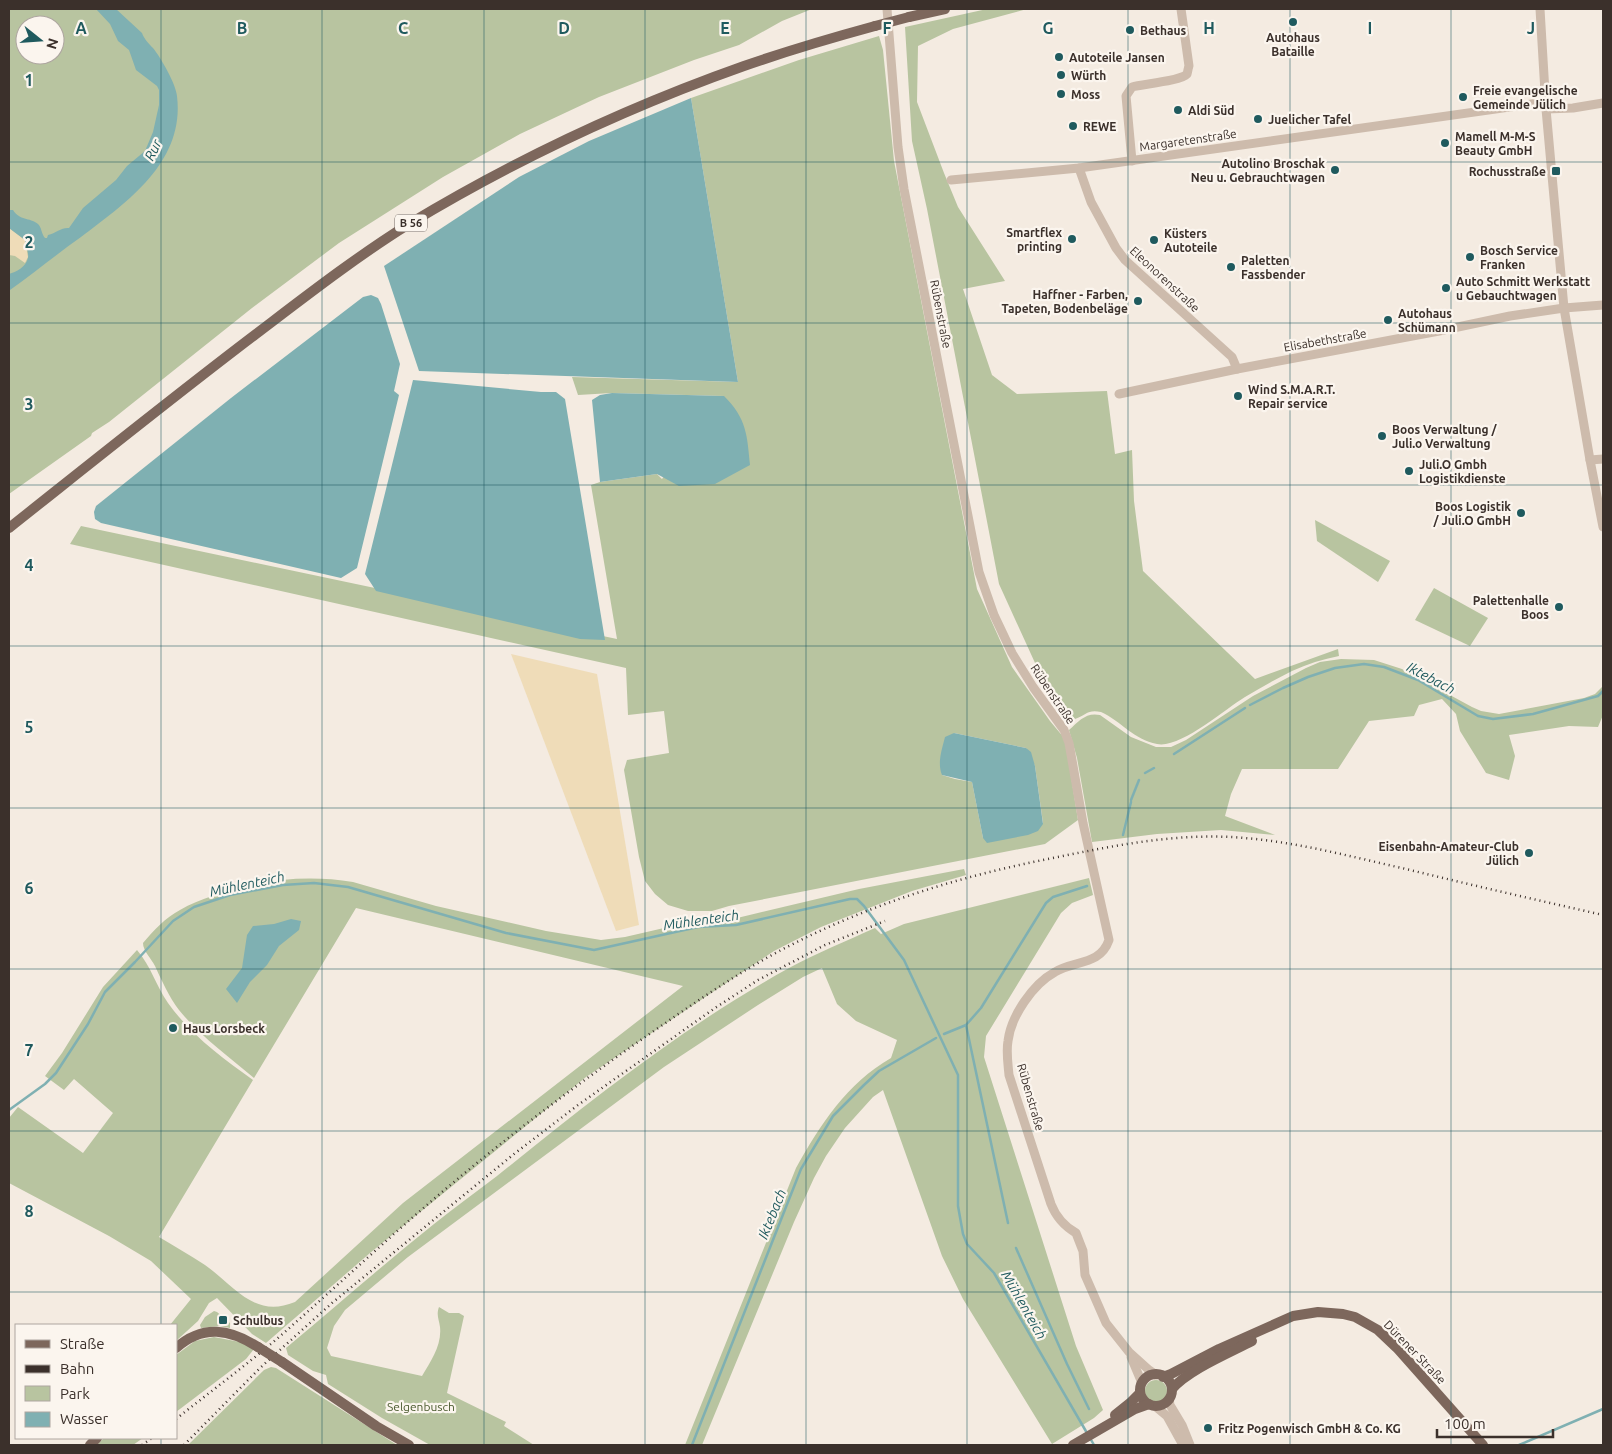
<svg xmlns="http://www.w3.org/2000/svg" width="1612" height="1454" viewBox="0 0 1612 1454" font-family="Ubuntu,sans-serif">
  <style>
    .green { fill: #b8c4a0; fill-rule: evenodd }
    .sand { fill: #efdcb8 }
    .water { fill: #7fb0b2 }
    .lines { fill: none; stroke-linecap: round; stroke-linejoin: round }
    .stream { stroke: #7fb0b2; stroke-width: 2.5 }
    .minor { stroke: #cdbbac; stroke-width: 9 }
    .major { stroke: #7d675c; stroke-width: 10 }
    .rail { stroke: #3b302b; stroke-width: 2.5; stroke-dasharray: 1 4; stroke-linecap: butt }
    .major-bridge { stroke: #7d675c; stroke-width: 10 }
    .grid { fill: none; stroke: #1f5a5e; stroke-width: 1; stroke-opacity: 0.55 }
    .poi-dot { fill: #1f5a5e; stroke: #fbf5ee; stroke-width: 2 }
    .labels { text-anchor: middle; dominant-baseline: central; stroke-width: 4.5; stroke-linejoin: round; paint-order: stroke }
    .shield { fill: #fbf5ee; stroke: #756b66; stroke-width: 1 }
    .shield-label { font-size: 11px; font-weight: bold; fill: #3b302b }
    .poi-label { font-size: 12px; font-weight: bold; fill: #3b302b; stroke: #fbf5ee; text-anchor: start }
    .street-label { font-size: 12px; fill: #3b302b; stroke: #fbf5ee }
    .park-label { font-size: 12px; fill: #4a5a2e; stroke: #fbf5ee }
    .water-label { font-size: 14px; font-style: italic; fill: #1f5a5e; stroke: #fbf5ee }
    .grid-label { font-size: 16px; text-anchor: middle; font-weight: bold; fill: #1f5a5e; stroke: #fbf5ee; stroke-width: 4.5; stroke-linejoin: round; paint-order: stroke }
  </style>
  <rect width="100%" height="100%" fill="#f4ebe1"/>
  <g class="green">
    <path d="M9,9H812L782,21L739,45L694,60L599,97L520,134L443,177L339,243L252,308L109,422L92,433L91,436L9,494ZM25,25H55V55H25Z"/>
    <path d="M987,9H1027L953,29L918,46L917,102L944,173L958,207L1005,281L963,289L992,375L1017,394L1107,391L1115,454L1132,450L1134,501L1143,571L1255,679L1338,649L1339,656C1323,659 1307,664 1292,671C1276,679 1260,688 1245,697C1225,709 1180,749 1157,744C1134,740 1121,721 1101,712C1088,709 1086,715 1075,719L1046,687L999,584L927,209L912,141L905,27Z"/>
    <path d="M879,36L883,50L894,161L977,589L1012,667L1050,721L1065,739L1078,820L1045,844L729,906L712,911H688L668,905L655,894L645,881L639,857L624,770L627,760L669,753L664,711L628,715L626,668L70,544L81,526L617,639L591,485L600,482L657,474L662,479L724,396L612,393L578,395L572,377L738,382L691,98L799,60ZM954,733L1026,748L1035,766L1043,823L983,838L972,782L955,779L942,775Z"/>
    <path d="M1315,520L1390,561L1378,582L1317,541Z"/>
    <path d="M1434,588L1488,618L1470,646L1415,620Z"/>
    <path d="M1341,659L1374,660L1402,669L1472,707L1481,711L1499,714L1584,698L1595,694L1603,686V715L1598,727L1569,726L1509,735L1515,756L1509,780L1486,773L1460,731L1456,714L1442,699L1419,705L1414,716L1369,721L1338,769H1242L1231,794L1225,816L1275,835L1221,830L1157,834L1092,842L1077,758L1069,730C1079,721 1086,712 1100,715L1131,737L1156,747H1171L1186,740L1253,696L1306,668L1320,662Z"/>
    <path d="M964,869L966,875L912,891L821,927L774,951L586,1077L370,1253L266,1343L252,1334L217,1298L209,1303L198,1321L176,1341V1325H170L191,1299L151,1261L109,1236L9,1183V1118L18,1107L83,1153L113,1113L74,1079L64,1090L45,1076L62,1053L103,987L137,950C151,966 156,986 168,1003C191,1035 221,1057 253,1080L159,1237C174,1246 190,1255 205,1265C235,1286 254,1319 295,1302L403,1203L683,986L356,908L254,1078C228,1056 200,1036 179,1010C169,997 162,981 155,966C151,958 143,951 143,943C154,930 165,918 180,910C190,904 201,900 212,896C257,880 305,874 353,882L436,906L546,931L601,940L625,937L690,922H713L733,919L859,889Z"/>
    <path d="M1089,878L1093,895L1072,903L1061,913L986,1036L984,1057L1076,1346L1103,1410L1094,1418L1052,1444L963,1299L942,1256L883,1090L873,1097L845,1128L826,1156L814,1178L794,1222L702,1445H685L796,1168C820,1125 847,1083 891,1058L897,1040L856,1021L837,1004L822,968L803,977L758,1005L664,1067L408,1257L345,1310L334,1326L327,1348L331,1356L422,1376C431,1361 442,1345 440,1327C439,1319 436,1315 439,1307L449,1313H459L464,1316L447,1393L506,1422L504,1426L534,1445H430L382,1418L328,1384L326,1375L313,1371L288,1355L286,1348C335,1307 384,1264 434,1224C454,1208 476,1192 497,1176C590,1101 684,1026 789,968C817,953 846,941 875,928L881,934L904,924Z"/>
    <path d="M214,1311L217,1312L230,1323V1328L220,1326L201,1328L200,1325L205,1317Z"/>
    <path d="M214,1337L240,1342L254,1349L246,1359L176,1412V1355L195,1341Z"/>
    <path d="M271,1367L276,1368L397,1445H188L264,1370Z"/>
    <circle cx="1156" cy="1391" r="11"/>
    <path d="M104,1438H143L133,1445H97Z"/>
  </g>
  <g class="sand">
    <path d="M9,228L25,240L28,257L25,263L15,256L9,255Z"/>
    <path d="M511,654L597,674L639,925L616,931Z"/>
  </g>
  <g class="water">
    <path d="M96,9H116L142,33C144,39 149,44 153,48C161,58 176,84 177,96C185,162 127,202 81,237C57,254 34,273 10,290L9,289V274C16,272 26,267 28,258C29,253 26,245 25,240L9,228V210H13C20,221 29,217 38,224C42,228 41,233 45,238H47L48,235C56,233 62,227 69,228L83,208L116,180L127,166L145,151L153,132L159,105V90L157,86L136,70L129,50L118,41L110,24Z"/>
    <path d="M691,98L738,382L419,371L384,266L519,177L589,141Z"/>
    <path d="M371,295L378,298L381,304L400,364L394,391L399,395L357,568L341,578L101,523L95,519L94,512L96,506L231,398L363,297Z"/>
    <path d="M413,380L541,392H556L565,399L605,640L580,639L376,591L365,574Z"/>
    <path d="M612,393L724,396C747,419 747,435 750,465L715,484L679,486L657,474L600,482L592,400L600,395Z"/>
    <path d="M954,733L1026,748L1031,752L1035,766L1043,824L1038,831L1028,835L987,843L983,838L972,782L942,775C937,763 942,749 945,737Z"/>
    <path d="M291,919L301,921L299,930L279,946L267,965L250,982L237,1003L226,989L242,968L247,935L253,926L274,924Z"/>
  </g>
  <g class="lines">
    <g class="stream">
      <path d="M1250,705L1283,688L1308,677L1335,668L1364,664L1384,667L1418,680L1478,716L1493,719L1533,714L1598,696L1603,691"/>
      <path d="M1174,754L1245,708"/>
      <path d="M1145,773L1154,768"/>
      <path d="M1131,800L1139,780"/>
      <path d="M1123,835L1131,802"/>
      <path d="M966,1025L1008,1223"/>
      <path d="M944,1034L966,1025L981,1008L1046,903L1053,897L1087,886"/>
      <path d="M9,1110L45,1084L56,1073L88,1024L105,992L135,962L173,921L194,907L230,895L283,885L314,883L348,887L506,933L594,950L698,927L736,925L850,899H857L864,906L904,960L958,1075V1206L963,1234L967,1244L994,1273L1087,1433"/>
      <path d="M1016,1248L1067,1364L1089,1409"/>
      <path d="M1090,1438L1094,1445"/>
      <path d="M692,1445L801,1169L833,1116L864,1085L879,1071L936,1038"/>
      <path d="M1519,1445L1603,1409"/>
    </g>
    <g class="minor">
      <path d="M887,9L898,147L904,189L979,572L994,615L1012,653L1033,687L1064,730L1069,743L1083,823L1109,940C1100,966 1074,960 1055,972C1033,984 1011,1016 1008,1041C1006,1052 1008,1064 1009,1075L1051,1204C1056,1217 1064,1226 1076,1233L1083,1251L1085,1275L1106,1323L1129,1352L1149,1370L1156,1375"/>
      <path d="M1540,9L1546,109L1564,308L1590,460L1603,527"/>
      <path d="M1546,109L1573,108L1603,103"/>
      <path d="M1132,161L1126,96L1132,87C1143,84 1181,81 1187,74C1188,71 1188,68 1189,66L1181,9"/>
      <path d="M1079,168L1091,202L1116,248L1125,260L1232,357L1237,369"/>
      <path d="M951,180L1079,168L1546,102"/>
      <path d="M1119,394L1237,369L1439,331L1510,316L1564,308L1603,305"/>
      <path d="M1590,460L1603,459"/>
      <path d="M1131,1357L1142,1383"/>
      <path d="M1169,1399L1170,1405L1182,1425L1190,1445"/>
      <path d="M1155,1406L1167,1416L1183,1445"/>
    </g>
    <g class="major">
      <path d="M909,17L945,9"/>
      <path d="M9,528C91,463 173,397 256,334C306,296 356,257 409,224C515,160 628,107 744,66C787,51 831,38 875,26"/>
      <path d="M176,1348C203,1324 230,1329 258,1347"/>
      <path d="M282,1362L376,1426L409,1445"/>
      <circle cx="1156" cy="1390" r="16"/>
      <path d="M1163,1377L1171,1374L1219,1349L1293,1316L1318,1312L1343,1314L1355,1317L1378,1330L1397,1348L1483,1445"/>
      <path d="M1172,1389C1188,1370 1229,1353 1252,1341"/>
      <path d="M1115,1415L1130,1403L1140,1393"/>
      <path d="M90,1445L97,1438"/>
      <path d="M1073,1445L1135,1409L1149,1404"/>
    </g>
    <g class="rail">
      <path d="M176,1419C210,1392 245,1366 278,1338C335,1288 390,1236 448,1187C512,1133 579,1083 648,1035C693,1004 737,973 785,948C870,904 960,876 1053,858C1112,846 1171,834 1230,837C1290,840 1348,856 1406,869C1471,885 1537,900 1603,915"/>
      <path d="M142,1445L152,1438"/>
      <path d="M184,1445L260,1368L332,1303L514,1154L578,1105L715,1008L758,980L825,945L885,921"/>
    </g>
    <g class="major-bridge">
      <path d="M875,26L909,17"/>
      <path d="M258,1347L282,1362"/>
    </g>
  </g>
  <path class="grid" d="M161,9V1325M322,9V1445M484,9V1445M645,9V1445M806,9V1445M967,9V1445M1128,9V1445M1290,9V1445M1451,9V1445M9,162H1603M9,323H1603M9,485H1603M9,646H1603M9,808H1603M9,969H1603M9,1131H1603M9,1292H1603M161,1438V1445"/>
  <g class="poi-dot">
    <circle cx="1293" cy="22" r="5"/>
    <circle cx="1130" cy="30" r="5"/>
    <circle cx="1059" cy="57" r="5"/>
    <circle cx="1061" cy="75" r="5"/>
    <circle cx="1061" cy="94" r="5"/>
    <circle cx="1463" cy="97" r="5"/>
    <circle cx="1178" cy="110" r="5"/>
    <circle cx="1258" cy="119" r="5"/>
    <circle cx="1073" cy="126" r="5"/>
    <circle cx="1445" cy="143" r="5"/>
    <circle cx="1335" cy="170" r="5"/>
    <rect x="1551" y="166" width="10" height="10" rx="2.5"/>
    <circle cx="1072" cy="239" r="5"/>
    <circle cx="1154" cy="240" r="5"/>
    <circle cx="1470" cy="257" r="5"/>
    <circle cx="1231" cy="267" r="5"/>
    <circle cx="1446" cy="288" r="5"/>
    <circle cx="1138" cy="301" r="5"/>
    <circle cx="1388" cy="320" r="5"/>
    <circle cx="1238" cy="396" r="5"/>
    <circle cx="1382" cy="436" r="5"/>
    <circle cx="1409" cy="471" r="5"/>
    <circle cx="1521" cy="513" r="5"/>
    <circle cx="1559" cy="607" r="5"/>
    <circle cx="1529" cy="853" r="5"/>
    <circle cx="173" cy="1028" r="5"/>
    <rect x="218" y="1315" width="10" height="10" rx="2.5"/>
    <circle cx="1208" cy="1428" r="5"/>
  </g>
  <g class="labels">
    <rect class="shield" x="395" y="214.5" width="32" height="17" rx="4"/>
    <g class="shield-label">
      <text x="411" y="223">B 56</text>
    </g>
    <g class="poi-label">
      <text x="1140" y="30">Bethaus</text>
      <text x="1293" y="37" text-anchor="middle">Autohaus<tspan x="1293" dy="14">Bataille</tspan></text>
      <text x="1069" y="57">Autoteile Jansen</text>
      <text x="1071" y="75">Würth</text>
      <text x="1473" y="90">Freie evangelische<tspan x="1473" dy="14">Gemeinde Jülich</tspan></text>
      <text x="1071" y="94">Moss</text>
      <text x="1188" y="110">Aldi Süd</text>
      <text x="1268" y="119">Juelicher Tafel</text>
      <text x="1083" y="126">REWE</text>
      <text x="1455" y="136">Mamell M-M-S<tspan x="1455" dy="14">Beauty GmbH</tspan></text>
      <text x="1325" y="163" text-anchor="end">Autolino Broschak<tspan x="1325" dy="14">Neu u. Gebrauchtwagen</tspan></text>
      <text x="1546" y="171" text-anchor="end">Rochusstraße</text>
      <text x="1062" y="232" text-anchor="end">Smartflex<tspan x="1062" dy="14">printing</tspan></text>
      <text x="1164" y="233">Küsters<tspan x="1164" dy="14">Autoteile</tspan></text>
      <text x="1480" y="250">Bosch Service<tspan x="1480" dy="14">Franken</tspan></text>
      <text x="1241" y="260">Paletten<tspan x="1241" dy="14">Fassbender</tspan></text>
      <text x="1456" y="281">Auto Schmitt Werkstatt<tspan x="1456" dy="14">u Gebauchtwagen</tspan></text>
      <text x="1128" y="294" text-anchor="end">Haffner - Farben,<tspan x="1128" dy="14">Tapeten, Bodenbeläge</tspan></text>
      <text x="1398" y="313">Autohaus<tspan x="1398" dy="14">Schümann</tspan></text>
      <text x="1248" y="389">Wind S.M.A.R.T.<tspan x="1248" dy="14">Repair service</tspan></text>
      <text x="1392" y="429">Boos Verwaltung /<tspan x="1392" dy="14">Juli.o Verwaltung</tspan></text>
      <text x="1419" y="464">Juli.O Gmbh<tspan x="1419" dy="14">Logistikdienste</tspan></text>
      <text x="1511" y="506" text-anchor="end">Boos Logistik<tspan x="1511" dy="14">/ Juli.O GmbH</tspan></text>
      <text x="1549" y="600" text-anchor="end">Palettenhalle<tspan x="1549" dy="14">Boos</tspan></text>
      <text x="1519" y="846" text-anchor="end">Eisenbahn-Amateur-Club<tspan x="1519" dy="14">Jülich</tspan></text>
      <text x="183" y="1028">Haus Lorsbeck</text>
      <text x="233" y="1320">Schulbus</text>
      <text x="1218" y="1428">Fritz Pogenwisch GmbH &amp; Co. KG</text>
    </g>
    <g class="street-label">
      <text transform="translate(1188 140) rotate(-8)">Margaretenstraße</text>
      <text transform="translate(1165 279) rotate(43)">Eleonorenstraße</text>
      <text transform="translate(941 314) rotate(79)">Rübenstraße</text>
      <text transform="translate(1325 340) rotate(-10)">Elisabethstraße</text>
      <text transform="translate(1053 694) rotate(56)">Rübenstraße</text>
      <text transform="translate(1031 1097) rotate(74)">Rübenstraße</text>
      <text transform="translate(1415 1352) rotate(46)">Dürener Straße</text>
    </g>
    <g class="park-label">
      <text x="421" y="1406">Selgenbusch</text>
    </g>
    <g class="water-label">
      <text transform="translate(153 150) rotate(-64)">Rur</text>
      <text transform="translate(1431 678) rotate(28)">Iktebach</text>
      <text transform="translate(247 884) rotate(-12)">Mühlenteich</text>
      <text transform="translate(701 920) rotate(-8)">Mühlenteich</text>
      <text transform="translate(772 1214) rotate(-68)">Iktebach</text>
      <text transform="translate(1024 1305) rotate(60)">Mühlenteich</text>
    </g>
  </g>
  <g class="grid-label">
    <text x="81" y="34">A</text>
    <text x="242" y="34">B</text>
    <text x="403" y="34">C</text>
    <text x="564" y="34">D</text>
    <text x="725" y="34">E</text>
    <text x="887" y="34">F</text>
    <text x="1048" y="34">G</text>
    <text x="1209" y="34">H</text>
    <text x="1370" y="34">I</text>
    <text x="1531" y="34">J</text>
    <text x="29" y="86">1</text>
    <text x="29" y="248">2</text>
    <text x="29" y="410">3</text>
    <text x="29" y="571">4</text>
    <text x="29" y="733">5</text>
    <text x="29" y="894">6</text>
    <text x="29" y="1056">7</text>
    <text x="29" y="1217">8</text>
  </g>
  <rect width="1612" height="1454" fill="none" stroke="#3b302b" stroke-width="20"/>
  <rect x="15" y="1324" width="162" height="115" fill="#fbf5ee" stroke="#aea6a0"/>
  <rect x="25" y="1340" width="25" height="8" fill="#7d675c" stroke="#aea6a0"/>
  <text x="60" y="1349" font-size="15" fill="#3b302b">Straße</text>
  <rect x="25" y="1365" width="25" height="8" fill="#3b302b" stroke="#aea6a0"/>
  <text x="60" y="1374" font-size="15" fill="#3b302b">Bahn</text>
  <rect x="25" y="1386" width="25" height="15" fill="#b8c4a0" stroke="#aea6a0"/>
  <text x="60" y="1399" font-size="15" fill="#3b302b">Park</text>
  <rect x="25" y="1412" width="25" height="15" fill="#7fb0b2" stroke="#aea6a0"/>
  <text x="60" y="1424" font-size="15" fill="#3b302b">Wasser</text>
  <g transform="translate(40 40) rotate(107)"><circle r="24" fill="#fbf5ee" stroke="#aea6a0"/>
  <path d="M0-4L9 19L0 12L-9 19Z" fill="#1f5a5e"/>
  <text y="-8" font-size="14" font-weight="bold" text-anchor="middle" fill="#3b302b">N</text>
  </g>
  <path d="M1437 1429v8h116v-8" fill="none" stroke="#3b302b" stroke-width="2.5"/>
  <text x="1444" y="1429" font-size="15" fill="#3b302b" stroke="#fbf5ee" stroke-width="4" paint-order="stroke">100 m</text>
</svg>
